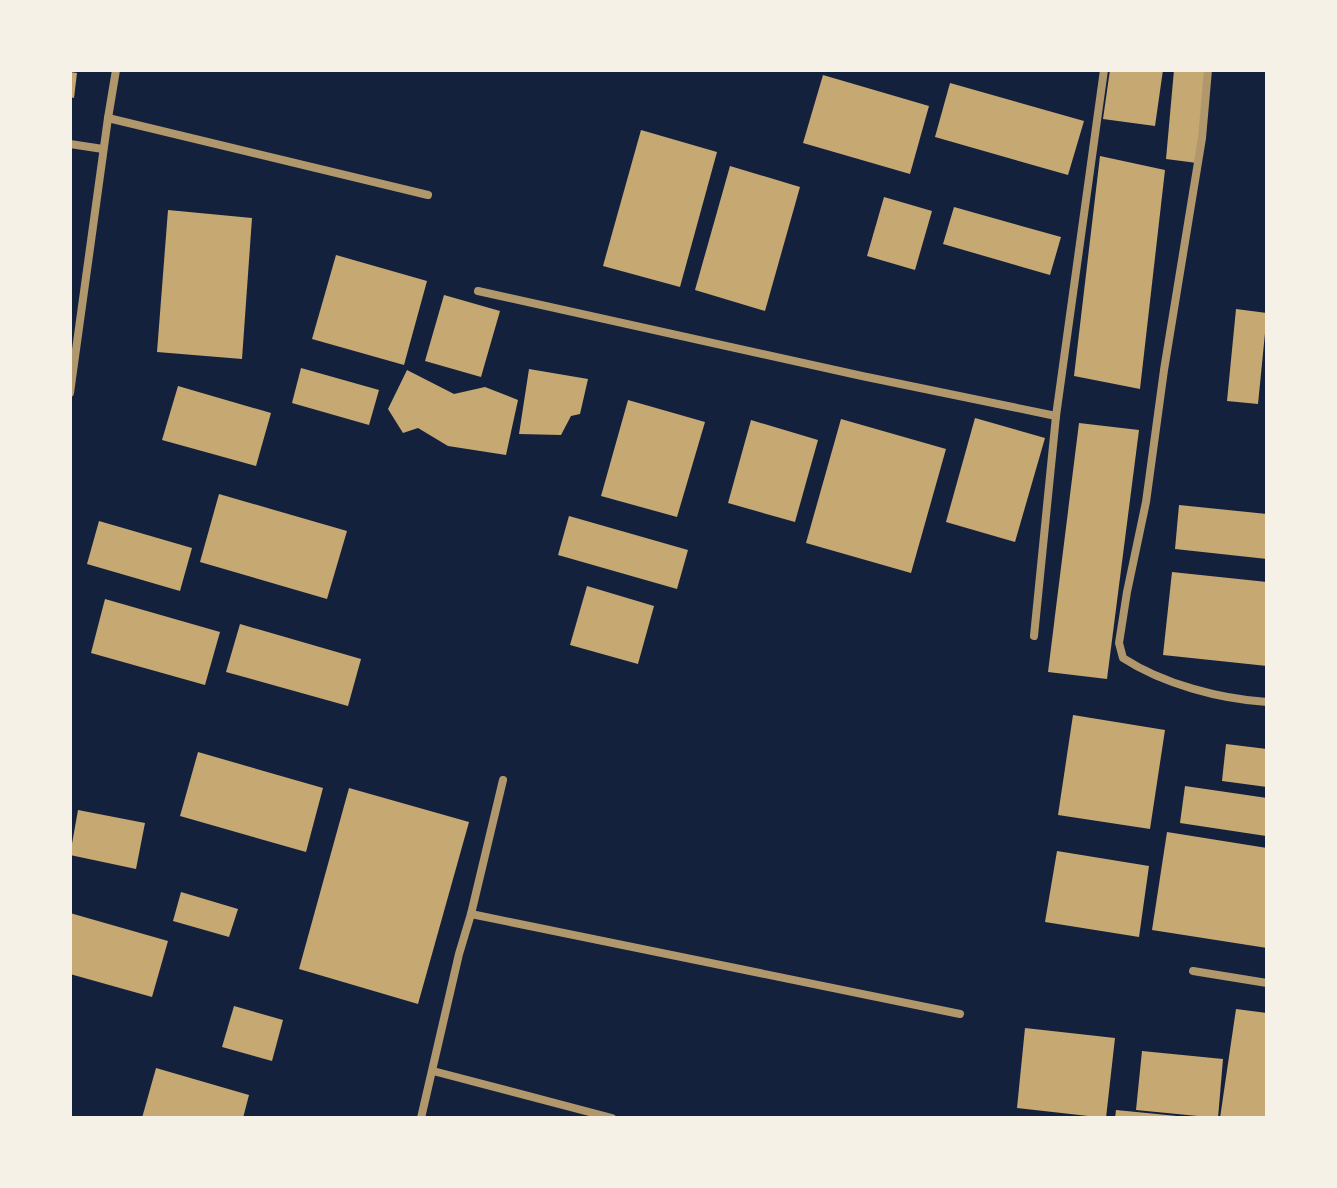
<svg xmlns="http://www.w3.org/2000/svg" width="1337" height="1188" viewBox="0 0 1337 1188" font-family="Roboto,sans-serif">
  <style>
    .building { fill: #c6a872 }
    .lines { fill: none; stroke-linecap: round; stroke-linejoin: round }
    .minor { stroke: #b1986c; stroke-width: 8 }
  </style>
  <rect width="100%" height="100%" fill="#14213d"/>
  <g class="building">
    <path d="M1110,70H1163L1155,126L1103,119Z"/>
    <path d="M1174,70H1206L1197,163L1166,159Z"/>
    <path d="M70,72L77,73L74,98L70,97Z"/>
    <path d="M823,75L929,106L910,174L803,143Z"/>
    <path d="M950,83L1084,121L1068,175L935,137Z"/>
    <path d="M641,130L717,152L680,287L603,266Z"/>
    <path d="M1100,156L1165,170L1140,389L1074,376Z"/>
    <path d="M730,166L800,187L765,311L695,290Z"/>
    <path d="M884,197L932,211L915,270L867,256Z"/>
    <path d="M954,207L1061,237L1050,275L943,244Z"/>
    <path d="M168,210L252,218L242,359L157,352Z"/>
    <path d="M336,255L427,281L404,365L312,339Z"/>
    <path d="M444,295L500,311L481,377L425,361Z"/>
    <path d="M1236,309L1267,313L1258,404L1227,401Z"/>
    <path d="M301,368L379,390L369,425L292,403Z"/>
    <path d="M529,369L588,379L580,414L571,416L561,435L519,434Z"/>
    <path d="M407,370L454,394L485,387L518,400L506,455L448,446L418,428L403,433L388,409Z"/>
    <path d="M178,386L271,413L256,466L162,440Z"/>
    <path d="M628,400L705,422L677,517L601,496Z"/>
    <path d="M975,418L1045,438L1015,542L946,522Z"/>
    <path d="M841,419L946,449L911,573L806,543Z"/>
    <path d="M751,420L818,440L795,522L728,503Z"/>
    <path d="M1079,423L1139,430L1107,679L1048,672Z"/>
    <path d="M219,494L347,531L327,599L200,562Z"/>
    <path d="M1179,505L1267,514V559L1175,549Z"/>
    <path d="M569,516L688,550L677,589L558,555Z"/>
    <path d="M99,521L192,548L180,591L87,564Z"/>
    <path d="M1172,572L1267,582V666L1163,655Z"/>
    <path d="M587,586L654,606L638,664L570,645Z"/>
    <path d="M105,599L220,632L205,685L91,653Z"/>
    <path d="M240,624L361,659L348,706L226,672Z"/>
    <path d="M1073,715L1165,730L1150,829L1058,815Z"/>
    <path d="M1226,744L1267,749V787L1222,781Z"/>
    <path d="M198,752L323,788L306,852L180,816Z"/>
    <path d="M1185,786L1267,798L1266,836L1180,823Z"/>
    <path d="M349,788L469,822L418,1004L299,969Z"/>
    <path d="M78,810L145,823L136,869L70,855Z"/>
    <path d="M1167,832L1267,848V948L1152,930Z"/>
    <path d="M1057,851L1149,866L1139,937L1045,922Z"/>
    <path d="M181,892L238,909L229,937L173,921Z"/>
    <path d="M70,913L168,941L152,997L70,974Z"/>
    <path d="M234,1006L283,1020L272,1061L222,1047Z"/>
    <path d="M1236,1009L1267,1013V1118H1220Z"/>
    <path d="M1025,1028L1115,1038L1106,1118L1017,1108Z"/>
    <path d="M1142,1051L1223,1059L1218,1118L1136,1110Z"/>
    <path d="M156,1068L249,1095L243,1118H142Z"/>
    <path d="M1116,1110L1177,1116V1118H1115Z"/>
  </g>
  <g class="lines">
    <g class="minor">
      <path d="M1208,70L1202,138L1164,370L1146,502L1127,592L1119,643L1123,658C1163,684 1220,699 1267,702"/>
      <path d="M108,118L428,195"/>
      <path d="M70,144L103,149"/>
      <path d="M478,291L862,376L1056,416"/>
      <path d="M70,393L108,118L116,70"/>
      <path d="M1034,636L1056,416L1104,70"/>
      <path d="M471,914L960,1014"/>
      <path d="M1193,971L1267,983"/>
      <path d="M433,1071L612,1118"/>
      <path d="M421,1118L459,954L471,914L503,780"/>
    </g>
  </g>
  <rect width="1337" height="1188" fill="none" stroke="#f6f1e7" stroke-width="144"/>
</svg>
